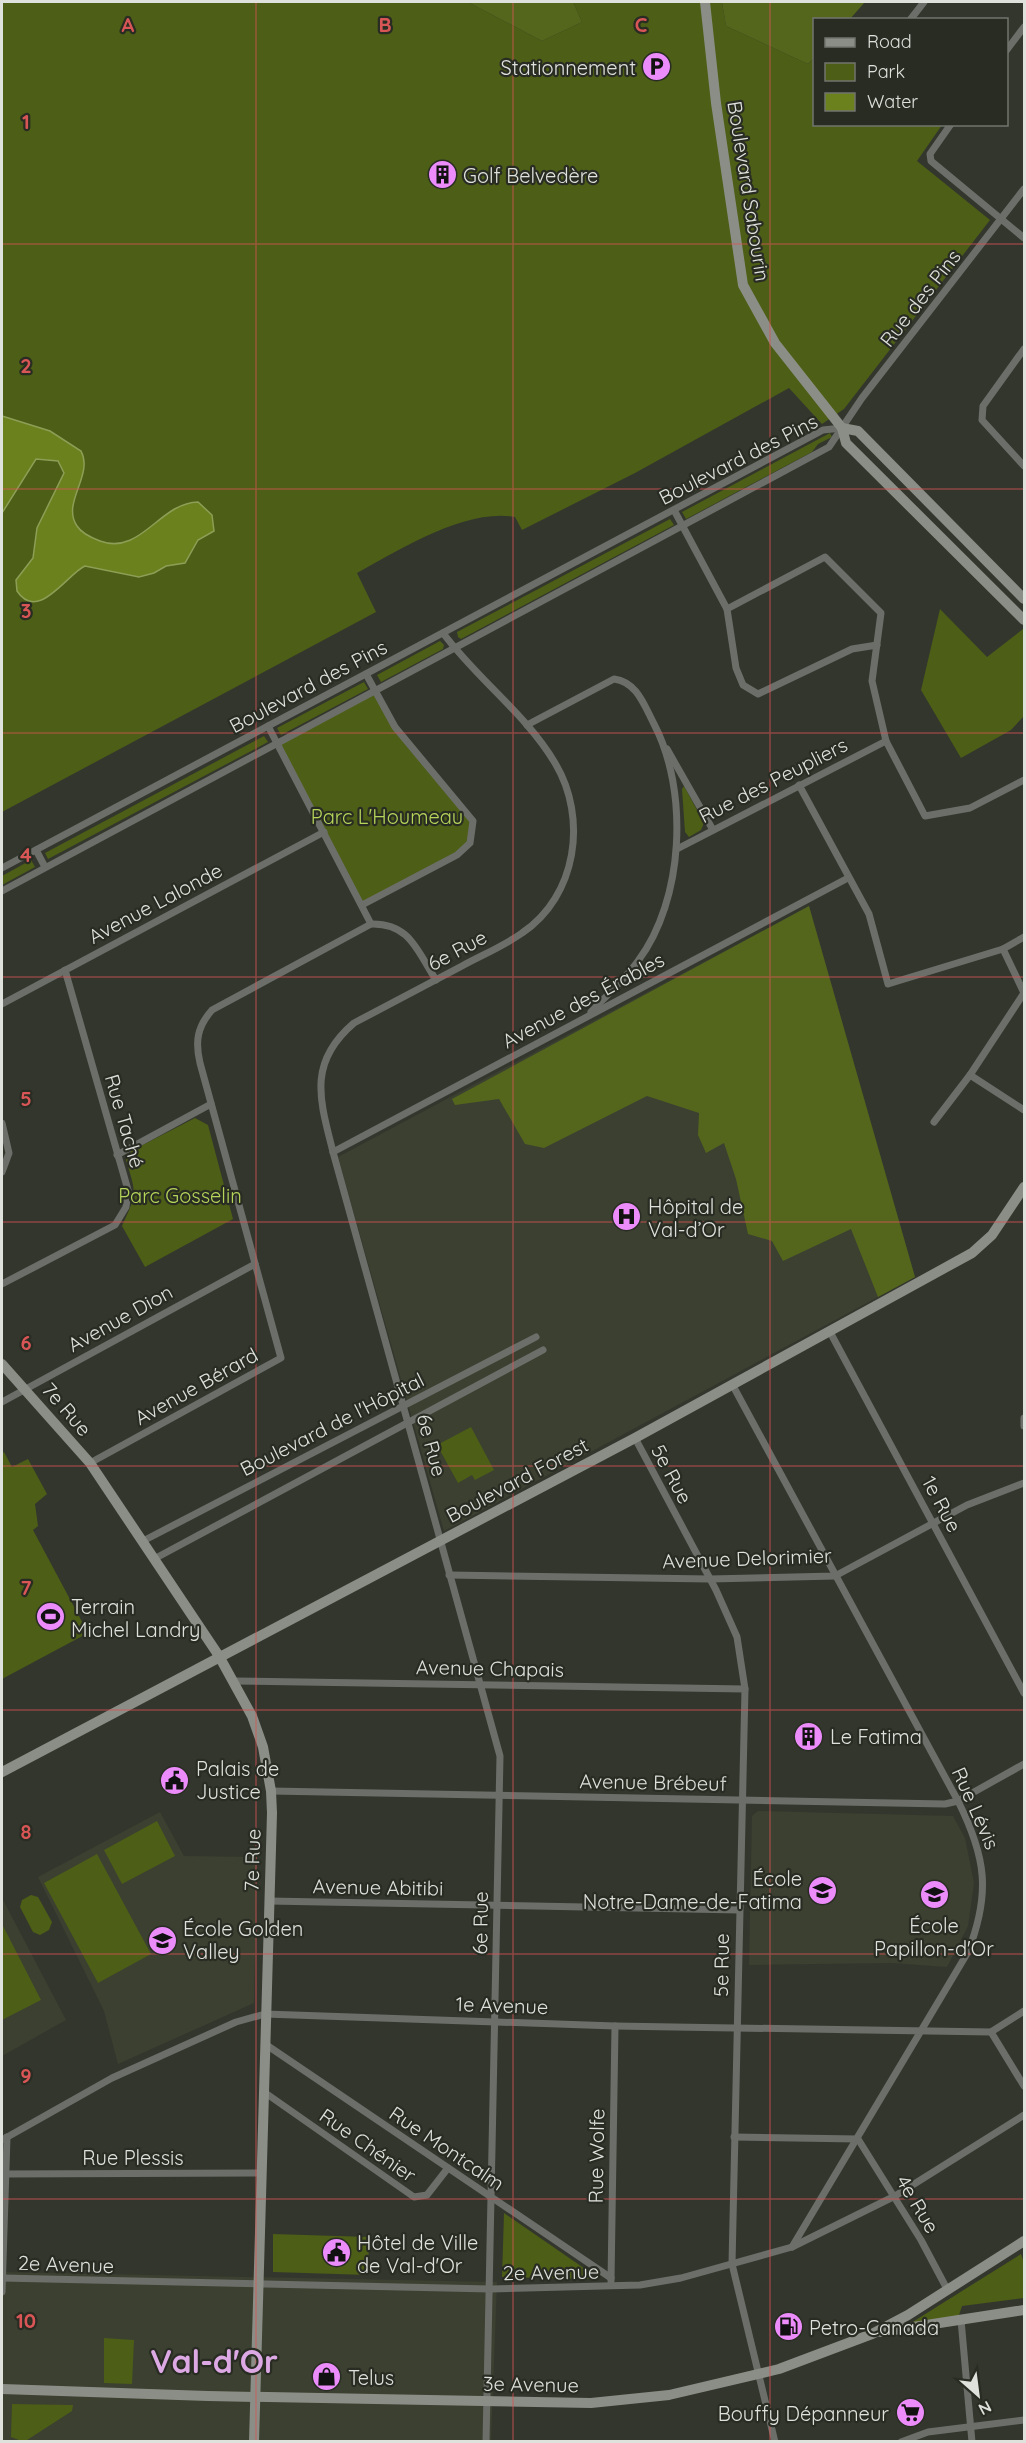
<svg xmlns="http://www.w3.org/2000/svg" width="1026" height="2443" viewBox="0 0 1026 2443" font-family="Quicksand,sans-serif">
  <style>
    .built { fill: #3b4031 }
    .green { fill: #4d5e16 }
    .forest { fill: #54661c }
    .water { fill: #6a811d; stroke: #8d9e56; stroke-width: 1.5 }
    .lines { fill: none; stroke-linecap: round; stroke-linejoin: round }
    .street { stroke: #6c6e69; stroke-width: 7 }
    .secondary { stroke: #8b8e86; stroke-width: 10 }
    .grid { fill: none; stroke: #d85655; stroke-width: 1.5; stroke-opacity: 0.55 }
    .labels { text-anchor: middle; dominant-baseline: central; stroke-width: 4.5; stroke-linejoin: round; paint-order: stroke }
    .poi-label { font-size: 20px; fill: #dfe1dc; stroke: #292c23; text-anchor: start }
    .street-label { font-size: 20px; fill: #dfe1dc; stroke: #292c23 }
    .park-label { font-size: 20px; fill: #b6d65a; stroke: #292c23 }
    .town-label { font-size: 32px; font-weight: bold; fill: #dda9e5; stroke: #292c23 }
    .grid-label { font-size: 20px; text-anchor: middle; font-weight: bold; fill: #d85655; stroke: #292c23; stroke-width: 4.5; stroke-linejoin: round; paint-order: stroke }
  </style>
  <rect width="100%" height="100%" fill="#33362d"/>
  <g class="built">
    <path d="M809,906L915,1277L444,1531L338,1157Z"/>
    <path d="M758,1811L953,1816L965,1838L974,1883L968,1926L947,1967L892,1963L749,1965L752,1816Z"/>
    <path d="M160,1812L184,1856L257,1857L254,2003L118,2064L104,2011L38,1877Z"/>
    <path d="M2,1898L66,2020L2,2056Z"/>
    <path d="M2,2272L497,2282L491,2441L2,2442Z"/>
  </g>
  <g class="green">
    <path d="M2,2H468L542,41L582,22L573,2H722L726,26L808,64L814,58V124L942,125L917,161L990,220L844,409L822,424L789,388L635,473L522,530L515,517C466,508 399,550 357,573L376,612L2,812Z"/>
    <path d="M830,433L832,437L818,444L812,452L686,519L682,512Z"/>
    <path d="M670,519L674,525L461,639L458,637L457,632Z"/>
    <path d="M940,609L987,657L1023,629L1024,630V716L1011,730L961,758L921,690Z"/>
    <path d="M440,641L444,645L443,649L381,682L377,675Z"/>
    <path d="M364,682L368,689L281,735L277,728Z"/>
    <path d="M375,689L395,727L473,821L470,843L457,855L362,905L276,742Z"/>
    <path d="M264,736L268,742L48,859L45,853Z"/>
    <path d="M684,786L704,823L701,830L689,837L685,832L682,789Z"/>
    <path d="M31,860L35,867L2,885V876Z"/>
    <path d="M195,1118L208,1125L233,1219L145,1267L122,1226C137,1193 137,1196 126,1160L131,1151Z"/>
    <path d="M471,1427L494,1470L475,1480L472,1475L458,1483L437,1445Z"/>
    <path d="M4,1452L12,1467L28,1459L47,1494L35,1504L38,1526L33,1530L88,1633L2,1679V1454Z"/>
    <path d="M157,1821L175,1856L122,1884L104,1850Z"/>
    <path d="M97,1854L151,1954L98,1983L44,1883Z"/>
    <path d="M31,1895L38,1897L52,1922L49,1930L40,1935L33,1932L20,1907L22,1900Z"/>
    <path d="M2,1924L41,2000L2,2020Z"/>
    <path d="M504,2213L591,2273L590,2279L502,2277Z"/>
    <path d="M273,2234L369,2237L368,2275L273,2272Z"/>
    <path d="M1021,2254L1024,2263V2298L962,2306L958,2318L911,2323Z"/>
    <path d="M104,2338L134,2340L132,2384L104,2383Z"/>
    <path d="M12,2404L73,2405L72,2411L24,2442L11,2437Z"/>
  </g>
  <g class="forest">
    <path d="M468,2H573L582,22L542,41Z"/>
    <path d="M722,2H865L850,19L814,20V58L808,64L726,26Z"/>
    <path d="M809,906L915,1277L878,1297L851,1229L783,1261L772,1241L748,1234L736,1179L724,1143L706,1153L698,1135L699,1113L647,1096L544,1148L525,1144L499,1099L455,1105L452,1099Z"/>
  </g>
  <path class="water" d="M2,416L50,431L81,451C94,475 61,503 77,526C82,534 92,538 100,541C141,556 159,503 198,502L212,515L214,531L198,540L185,563L166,566L154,573L139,577L85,566C67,574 38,623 17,591L16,580L33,558L37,528L64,473L58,461L36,459L2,513Z"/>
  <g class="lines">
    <g class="street">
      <path d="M910,20L924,2"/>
      <path d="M1006,51L1024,27"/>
      <path d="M951,124L930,154L931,161L1024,238"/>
      <path d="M1024,349L983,406L982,420L1024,466"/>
      <path d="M674,510L727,609L736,668L743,685L758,694L852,649L877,645"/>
      <path d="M727,609L825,557L881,613L872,681L886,741L925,816L970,808L1024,780"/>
      <path d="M443,633C477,679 526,714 555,763C588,818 577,896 522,933C504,946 482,955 462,966C426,985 390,1004 354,1023C307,1063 320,1100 333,1152L500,1756L486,2442"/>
      <path d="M527,725L614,679C637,682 644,705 654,724C689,791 684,900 638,961C625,979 607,995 591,1012"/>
      <path d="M268,726L371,924"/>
      <path d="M667,749L713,830"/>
      <path d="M799,785L869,914L888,984L1003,949L1024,937"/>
      <path d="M677,849L886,741"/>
      <path d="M36,850L45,867"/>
      <path d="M2,868L823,430L842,428"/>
      <path d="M2,891L829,447L862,398L1024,189"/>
      <path d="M362,905L457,855L470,843L473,821L395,727L366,674"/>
      <path d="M2,1004L324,832"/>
      <path d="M970,1075L1024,1110"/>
      <path d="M934,1122L970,1075L1024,993L1003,949"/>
      <path d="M2,1123L9,1153L2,1172"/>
      <path d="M333,1152L848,878"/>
      <path d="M117,1155L211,1104"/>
      <path d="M2,1284L115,1225L126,1207L128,1190L65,970"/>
      <path d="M830,1332L1024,1693"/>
      <path d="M732,1384L958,1801C986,1857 991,1893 968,1952L792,2247"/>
      <path d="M2,1402L255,1264"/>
      <path d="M1024,1418V1426"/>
      <path d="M635,1438L716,1590L737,1637L745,1689L732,2264L775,2442"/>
      <path d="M90,1463L281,1358L200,1063C195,1042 197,1027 212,1010L371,924C410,923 417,951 436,980"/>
      <path d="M143,1541L536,1337"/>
      <path d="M154,1559L543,1350"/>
      <path d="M449,1575L710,1579L835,1576L967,1505L1024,1483"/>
      <path d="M234,1681L745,1689"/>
      <path d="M271,1791L945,1804L958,1801L1024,1764"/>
      <path d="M269,1901L739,1910"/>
      <path d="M991,2032L1024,2086"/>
      <path d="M265,2044L611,2278"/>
      <path d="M264,2092L414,2197L427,2195L448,2168"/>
      <path d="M734,2137L858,2139L921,2240L947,2289"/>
      <path d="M2,2140L112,2078L236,2022L265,2014L615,2026L991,2032L1024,2011"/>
      <path d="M5,2174L261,2173"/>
      <path d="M2,2278L490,2289L640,2285L681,2278L792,2247L895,2196L1024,2115"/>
      <path d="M611,2281L615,2026"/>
      <path d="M2,2292L7,2137"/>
      <path d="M961,2320L972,2442"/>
      <path d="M901,2442L928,2432L1024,2420"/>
    </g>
    <g class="secondary">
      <path d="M705,2L716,103L743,285L775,343L842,428L846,443L1024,620"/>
      <path d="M842,428L858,431L1024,599"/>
      <path d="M2,1364L90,1463L219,1656L252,1716L263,1747L271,1791L272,1813L254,2442"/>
      <path d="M2,1772L635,1438L972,1253L992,1235L1024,1187"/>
      <path d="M881,2332L1024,2310"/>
      <path d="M2,2389L208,2396L591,2403L669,2395L779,2369L872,2334L908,2315L1024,2241"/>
    </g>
  </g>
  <path class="grid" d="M256,2V2442M513,2V2442M770,2V2442M2,244H1024M2,489H1024M2,733H1024M2,977H1024M2,1222H1024M2,1466H1024M2,1710H1024M2,1954H1024M2,2199H1024"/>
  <defs>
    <symbol id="parking-disc" viewBox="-11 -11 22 22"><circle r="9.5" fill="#ec8cfb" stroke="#292c23"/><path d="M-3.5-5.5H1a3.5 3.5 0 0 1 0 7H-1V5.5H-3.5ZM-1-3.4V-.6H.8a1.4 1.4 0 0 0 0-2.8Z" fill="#111"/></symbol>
    <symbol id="building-disc" viewBox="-11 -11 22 22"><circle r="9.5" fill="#ec8cfb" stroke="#292c23"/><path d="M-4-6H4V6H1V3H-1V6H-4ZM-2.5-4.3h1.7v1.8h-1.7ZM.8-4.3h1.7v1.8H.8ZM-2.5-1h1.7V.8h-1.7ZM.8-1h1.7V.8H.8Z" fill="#111"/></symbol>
    <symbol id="hospital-disc" viewBox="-11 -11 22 22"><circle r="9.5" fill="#ec8cfb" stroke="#292c23"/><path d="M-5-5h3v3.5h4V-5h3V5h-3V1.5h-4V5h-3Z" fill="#111"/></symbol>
    <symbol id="stadium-disc" viewBox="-11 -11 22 22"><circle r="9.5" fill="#ec8cfb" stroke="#292c23"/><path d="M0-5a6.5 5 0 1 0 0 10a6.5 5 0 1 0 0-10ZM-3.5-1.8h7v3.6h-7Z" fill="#111"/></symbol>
    <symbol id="civic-disc" viewBox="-11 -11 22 22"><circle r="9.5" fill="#ec8cfb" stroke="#292c23"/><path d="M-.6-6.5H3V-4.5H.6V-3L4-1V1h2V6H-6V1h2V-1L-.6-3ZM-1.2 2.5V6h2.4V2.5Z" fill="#111"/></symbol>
    <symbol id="school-disc" viewBox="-11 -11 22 22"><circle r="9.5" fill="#ec8cfb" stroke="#292c23"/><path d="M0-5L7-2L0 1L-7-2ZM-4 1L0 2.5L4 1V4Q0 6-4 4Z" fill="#111"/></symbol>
    <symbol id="fuel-disc" viewBox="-11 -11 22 22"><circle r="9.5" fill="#ec8cfb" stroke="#292c23"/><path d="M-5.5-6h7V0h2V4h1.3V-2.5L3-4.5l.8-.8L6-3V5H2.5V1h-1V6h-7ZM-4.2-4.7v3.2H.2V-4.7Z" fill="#111"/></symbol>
    <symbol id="shop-disc" viewBox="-11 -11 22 22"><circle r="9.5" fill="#ec8cfb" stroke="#292c23"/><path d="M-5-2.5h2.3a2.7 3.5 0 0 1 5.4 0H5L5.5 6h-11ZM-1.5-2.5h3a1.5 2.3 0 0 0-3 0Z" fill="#111"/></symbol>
    <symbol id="supermarket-disc" viewBox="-11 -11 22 22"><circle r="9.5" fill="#ec8cfb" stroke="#292c23"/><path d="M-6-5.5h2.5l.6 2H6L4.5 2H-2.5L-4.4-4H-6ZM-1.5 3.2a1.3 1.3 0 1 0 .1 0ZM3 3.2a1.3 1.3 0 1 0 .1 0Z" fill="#111"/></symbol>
  </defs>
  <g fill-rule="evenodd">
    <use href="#parking-disc" x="640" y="50" width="33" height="33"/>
    <use href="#building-disc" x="426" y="158" width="33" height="33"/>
    <use href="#hospital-disc" x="610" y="1200" width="33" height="33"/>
    <use href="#stadium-disc" x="34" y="1600" width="33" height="33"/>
    <use href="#building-disc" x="792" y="1720" width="33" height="33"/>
    <use href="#civic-disc" x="158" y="1764" width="33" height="33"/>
    <use href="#school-disc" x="806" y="1874" width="33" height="33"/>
    <use href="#school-disc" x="918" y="1878" width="33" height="33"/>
    <use href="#school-disc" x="146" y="1924" width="33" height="33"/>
    <use href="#civic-disc" x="320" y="2236" width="33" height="33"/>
    <use href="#fuel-disc" x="772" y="2310" width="33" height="33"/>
    <use href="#shop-disc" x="310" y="2360" width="33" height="33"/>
    <use href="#supermarket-disc" x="894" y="2396" width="33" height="33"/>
  </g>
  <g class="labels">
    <g class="poi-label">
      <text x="636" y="67" text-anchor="end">Stationnement</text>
      <text x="463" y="175">Golf Belvedère</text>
      <text x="648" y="1206">Hôpital de<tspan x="648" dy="23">Val-d’Or</tspan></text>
      <text x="71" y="1606">Terrain<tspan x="71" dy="23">Michel Landry</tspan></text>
      <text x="830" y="1736">Le Fatima</text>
      <text x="196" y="1768">Palais de<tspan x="196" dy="23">Justice</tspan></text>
      <text x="802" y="1878" text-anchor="end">École<tspan x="802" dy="23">Notre-Dame-de-Fatima</tspan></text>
      <text x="934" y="1925" text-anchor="middle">École<tspan x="934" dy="23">Papillon-d'Or</tspan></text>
      <text x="183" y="1928">École Golden<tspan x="183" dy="23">Valley</tspan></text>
      <text x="357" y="2242">Hôtel de Ville<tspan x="357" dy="23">de Val-d'Or</tspan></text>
      <text x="809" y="2327">Petro-Canada</text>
      <text x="348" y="2377">Telus</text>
      <text x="889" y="2413" text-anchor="end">Bouffy Dépanneur</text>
    </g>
    <g class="street-label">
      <text transform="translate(749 191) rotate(81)">Boulevard Sabourin</text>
      <text transform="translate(920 298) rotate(-52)">Rue des Pins</text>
      <text transform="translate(738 459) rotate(-27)">Boulevard des Pins</text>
      <text transform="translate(308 686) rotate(-28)">Boulevard des Pins</text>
      <text transform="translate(773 780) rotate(-27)">Rue des Peupliers</text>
      <text transform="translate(155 903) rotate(-28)">Avenue Lalonde</text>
      <text transform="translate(457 950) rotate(-28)">6e Rue</text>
      <text transform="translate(583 1000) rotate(-28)">Avenue des Érables</text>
      <text transform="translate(125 1121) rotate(74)">Rue Taché</text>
      <text transform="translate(120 1318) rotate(-29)">Avenue Dion</text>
      <text transform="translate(196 1386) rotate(-29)">Avenue Bérard</text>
      <text transform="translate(67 1409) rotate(49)">7e Rue</text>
      <text transform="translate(332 1424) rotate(-27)">Boulevard de l'Hôpital</text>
      <text transform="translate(432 1445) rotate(75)">6e Rue</text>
      <text transform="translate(672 1474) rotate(62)">5e Rue</text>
      <text transform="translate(517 1480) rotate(-28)">Boulevard Forest</text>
      <text transform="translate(942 1504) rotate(62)">1e Rue</text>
      <text transform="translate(747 1558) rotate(-2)">Avenue Delorimier</text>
      <text transform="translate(490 1668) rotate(1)">Avenue Chapais</text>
      <text transform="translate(653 1782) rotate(1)">Avenue Brébeuf</text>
      <text transform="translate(976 1808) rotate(66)">Rue Lévis</text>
      <text transform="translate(252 1860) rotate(-88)">7e Rue</text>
      <text transform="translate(378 1887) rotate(1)">Avenue Abitibi</text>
      <text transform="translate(480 1923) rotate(-89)">6e Rue</text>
      <text transform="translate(721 1965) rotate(-89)">5e Rue</text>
      <text transform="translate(502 2005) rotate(2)">1e Avenue</text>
      <text transform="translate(368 2145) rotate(35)">Rue Chénier</text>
      <text transform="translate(447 2148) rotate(34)">Rue Montcalm</text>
      <text transform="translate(596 2156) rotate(-89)">Rue Wolfe</text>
      <text x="133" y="2157">Rue Plessis</text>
      <text transform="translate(918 2204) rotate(59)">4e Rue</text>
      <text transform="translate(66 2264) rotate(2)">2e Avenue</text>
      <text transform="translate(551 2272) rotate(-1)">2e Avenue</text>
      <text transform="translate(531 2384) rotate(1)">3e Avenue</text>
    </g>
    <g class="park-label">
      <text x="387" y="816">Parc L'Houmeau</text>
      <text x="180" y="1195">Parc Gosselin</text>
    </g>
    <g class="town-label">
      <text x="214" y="2361">Val-d'Or</text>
    </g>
  </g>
  <g class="grid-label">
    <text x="128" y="32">A</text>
    <text x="385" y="32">B</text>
    <text x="641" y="32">C</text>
    <text x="26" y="129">1</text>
    <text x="26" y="373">2</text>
    <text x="26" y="618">3</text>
    <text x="26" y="862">4</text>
    <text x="26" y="1106">5</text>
    <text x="26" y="1350">6</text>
    <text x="26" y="1595">7</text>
    <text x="26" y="1839">8</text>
    <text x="26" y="2083">9</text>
    <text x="26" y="2328">10</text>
  </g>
  <rect width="1026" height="2443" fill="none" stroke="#dfe1dc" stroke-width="6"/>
  <rect x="813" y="18" width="195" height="108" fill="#292c23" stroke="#72746d" stroke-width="1.5"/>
  <rect x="825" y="38" width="30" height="9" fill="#8b8e86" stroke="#72746d" stroke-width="1.5"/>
  <text x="867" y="48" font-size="18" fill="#dfe1dc">Road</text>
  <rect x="825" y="63" width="30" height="18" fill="#4d5e16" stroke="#72746d" stroke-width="1.5"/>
  <text x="867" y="78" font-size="18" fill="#dfe1dc">Park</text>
  <rect x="825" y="93" width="30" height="18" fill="#6a811d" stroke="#72746d" stroke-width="1.5"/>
  <text x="867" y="108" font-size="18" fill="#dfe1dc">Water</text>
  <g transform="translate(978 2395) rotate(152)" stroke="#292c23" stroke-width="4.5" paint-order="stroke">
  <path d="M0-4.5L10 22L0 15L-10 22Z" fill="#dfe1dc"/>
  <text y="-9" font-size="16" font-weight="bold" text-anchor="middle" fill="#dfe1dc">N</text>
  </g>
</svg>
